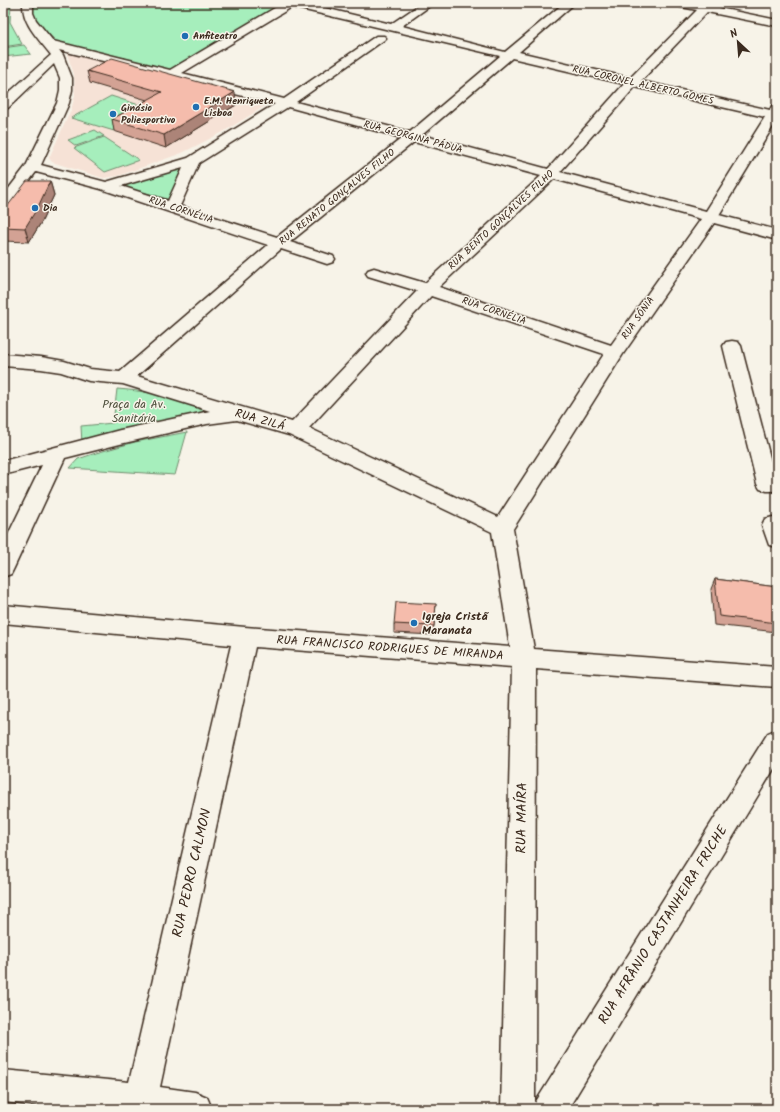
<svg xmlns="http://www.w3.org/2000/svg" width="780" height="1112" viewBox="0 0 780 1112" font-family="Kalam,sans-serif">
  <style>
    .built { fill: #f6e2d6 }
    .green { fill: #a6eebc; stroke: #708c6d }
    .lines { fill: none; stroke-linecap: round; stroke-linejoin: round }
    .minor-casing { stroke: #3b2a1e; stroke-width: 3 }
    .minor { fill: #f7f3e8; fill-rule: evenodd }
    .wall { fill: #d3a294; stroke: #3b2a1e }
    .shaded-wall { fill: #ac8478; stroke: #3b2a1e }
    .building { fill: #f5bcac; stroke: #3b2a1e }
    .poi-dot { fill: #1f6fb2; stroke: #f7f3e8; stroke-width: 1.5 }
    .labels { text-anchor: middle; dominant-baseline: central; stroke-width: 3; stroke-linejoin: round; paint-order: stroke }
    .far-poi-label { font-size: 10px; font-weight: bold; fill: #3b2a1e; stroke: #f7f3e8; text-anchor: start }
    .far-street-label { font-size: 10px; fill: #3b2a1e; stroke: #f7f3e8 }
    .park-label { font-size: 12px; fill: #50513e; stroke: #f7f3e8 }
    .street-label { font-size: 12px; fill: #3b2a1e; stroke: #f7f3e8 }
    .poi-label { font-size: 12px; font-weight: bold; fill: #3b2a1e; stroke: #f7f3e8; text-anchor: start }
    .near-street-label { font-size: 14px; fill: #3b2a1e; stroke: #f7f3e8 }
  </style>
  <rect width="100%" height="100%" fill="#f7f3e8"/>
  <filter id="ink" filterUnits="userSpaceOnUse"><feTurbulence type="fractalNoise" baseFrequency=".025" numOctaves="2"/><feDisplacementMap in="SourceGraphic" scale="8" xChannelSelector="R" yChannelSelector="G"/><feConvolveMatrix kernelMatrix="1 2 1 2 8 2 1 2 1" color-interpolation-filters="sRGB"/></filter>
  <g filter="url(#ink)">
    <path class="built" d="M70,52L90,56L262,103L265,104V106L223,132L182,153L118,176L103,178L52,162L49,158L71,110L75,96L74,74L67,54Z"/>
    <g class="green">
      <path d="M3,3H11L10,22L22,44L3,47Z"/>
      <path d="M31,3H284L172,70L57,42L39,25L32,14Z"/>
      <path d="M24,45L31,54L3,57V48Z"/>
      <path d="M111,96L155,110L114,131L71,118Z"/>
      <path d="M95,130L104,136L76,146L68,140Z"/>
      <path d="M104,137L139,160L105,172L74,148Z"/>
      <path d="M186,166L172,197L168,199L123,187L124,185Z"/>
      <path d="M117,389C147,391 180,397 207,411L204,415L82,444L81,426L113,423Z"/>
      <path d="M187,432L175,475L70,468L78,459L96,453L135,442Z"/>
    </g>
    <g class="lines">
      <defs>
        <g id="minor">
          <path d="M23,3H33V13L36,20L53,41L170,70L283,3H304L391,24L422,3H434L402,26L505,52L564,3H575L519,52L630,78L697,10L671,5L670,3H691L703,5L714,3H734L733,5L719,8L777,20V26L707,12L641,81L770,110L772,106L777,105V120L719,215L777,230V240L714,223L623,354L513,529L534,649L777,667V687L536,669L535,1103L768,733L777,729V764L568,1109H501L512,667L255,647L160,1087L195,1092L207,1097L212,1109H67L3,1102V1070L129,1082L231,645L3,623V605L245,627L510,647L492,532L289,435L237,420L207,424L120,444L65,458L14,568L11,574L3,577V545L42,465L3,475V461L120,430L210,411L123,384L89,381L61,372L41,369L3,366V354L41,357L64,361L90,369L120,372L268,245L101,189L36,172L8,209L3,210V196L26,166L57,103L60,90V78L54,64L8,108L3,109V98L51,55C39,39 22,24 23,3ZM292,7L500,56L410,132L296,102L384,40L386,38L384,36H376L284,99L182,73ZM59,50L275,104L188,158L106,182L41,165L69,103L72,90V78L63,55ZM512,58L624,84L548,169L422,135ZM635,87L765,117L706,211L560,172ZM288,107L402,138L277,237L180,206L199,163ZM414,142L541,176L425,283L374,268L368,270L366,273L368,276L417,291L292,422L137,376L281,249L321,262L327,264L333,262L335,259L333,256L290,242ZM183,168L168,201L121,186ZM554,179L701,219L611,345L439,287ZM431,296L604,354L498,517L309,428Z"/>
          <path d="M732,341L738,342L741,346L775,477H777V491H767L760,489L757,484L723,346L726,342Z"/>
          <path d="M773,517L777,518V547L769,545L762,525L765,519Z"/>
        </g>
      </defs>
      <use href="#minor" class="minor-casing"/>
      <use href="#minor" class="minor"/>
    </g>
    <g class="wall">
      <path d="M87,71L236,105L166,148L114,131L112,119L147,100L90,83Z"/>
      <path d="M50,181L54,195L42,221L29,242L3,241V212Z"/>
      <path d="M715,579L777,587V632L714,625L711,589Z"/>
      <path d="M436,604L433,635L394,633V624Z"/>
    </g>
    <g class="shaded-wall">
      <path d="M235,92L236,105L166,148L164,135Z"/>
      <path d="M50,181L54,195L42,221L29,242L25,228Z"/>
    </g>
    <g class="building">
      <path d="M112,58L235,92L164,135L112,119L162,92L87,71Z"/>
      <path d="M27,181H50L38,207L25,228L3,227V212Z"/>
      <path d="M715,579L777,587V623L719,616Z"/>
      <path d="M396,602L436,604L434,626L394,624Z"/>
    </g>
  </g>
  <g class="poi-dot">
    <circle cx="185" cy="36" r="4"/>
    <circle cx="196" cy="107" r="4"/>
    <circle cx="113" cy="114" r="4"/>
    <circle cx="35" cy="208" r="4"/>
    <circle cx="414" cy="623" r="4"/>
  </g>
  <g class="labels">
    <g class="far-poi-label">
      <text x="193" y="36">Anfiteatro</text>
      <text x="204" y="101">E.M. Henriqueta<tspan x="204" dy="12">Lisboa</tspan></text>
      <text x="121" y="108">Ginásio<tspan x="121" dy="12">Poliesportivo</tspan></text>
      <text x="43" y="208">Dia</text>
    </g>
    <g class="far-street-label">
      <text transform="translate(643 85) rotate(13)">RUA CORONEL ALBERTO GOMES</text>
      <text transform="translate(413 137) rotate(15)">RUA GEORGINA PÁDUA</text>
      <text transform="translate(337 197) rotate(-39)">RUA RENATO GONÇALVES FILHO</text>
      <text transform="translate(181 210) rotate(18)">RUA CORNÉLIA</text>
      <text transform="translate(501 220) rotate(-43)">RUA BENTO GONÇALVES FILHO</text>
      <text transform="translate(494 311) rotate(19)">RUA CORNÉLIA</text>
      <text transform="translate(638 318) rotate(-55)">RUA SÔNIA</text>
    </g>
    <g class="park-label">
      <text x="134" y="404">Praça da Av.<tspan x="134" dy="14">Sanitária</tspan></text>
    </g>
    <g class="street-label">
      <text transform="translate(260 420) rotate(16)">RUA ZILÁ</text>
      <text transform="translate(390 648) rotate(4)">RUA FRANCISCO RODRIGUES DE MIRANDA</text>
    </g>
    <g class="poi-label">
      <text x="422" y="616">Igreja Cristã<tspan x="422" dy="14">Maranata</tspan></text>
    </g>
    <g class="near-street-label">
      <text transform="translate(522 818) rotate(-89)">RUA MAÍRA</text>
      <text transform="translate(192 873) rotate(-77)">RUA PEDRO CALMON</text>
      <text transform="translate(663 925) rotate(-58)">RUA AFRÂNIO CASTANHEIRA FRICHE</text>
    </g>
  </g>
  <rect width="780" height="1112" fill="none" stroke="#f7f3e8" stroke-width="16"/>
  <rect x="8" y="8" width="764" height="1096" fill="none" stroke="#3b2a1e" stroke-width="1.5" filter="url(#ink)"/>
  <g transform="translate(738 42) rotate(334)" stroke="#f7f3e8" stroke-width="3" paint-order="stroke">
  <path d="M0-3L7 15L0 10L-7 15Z" fill="#3b2a1e"/>
  <text y="-6" font-size="11" font-weight="bold" text-anchor="middle" fill="#3b2a1e">N</text>
  </g>
</svg>
